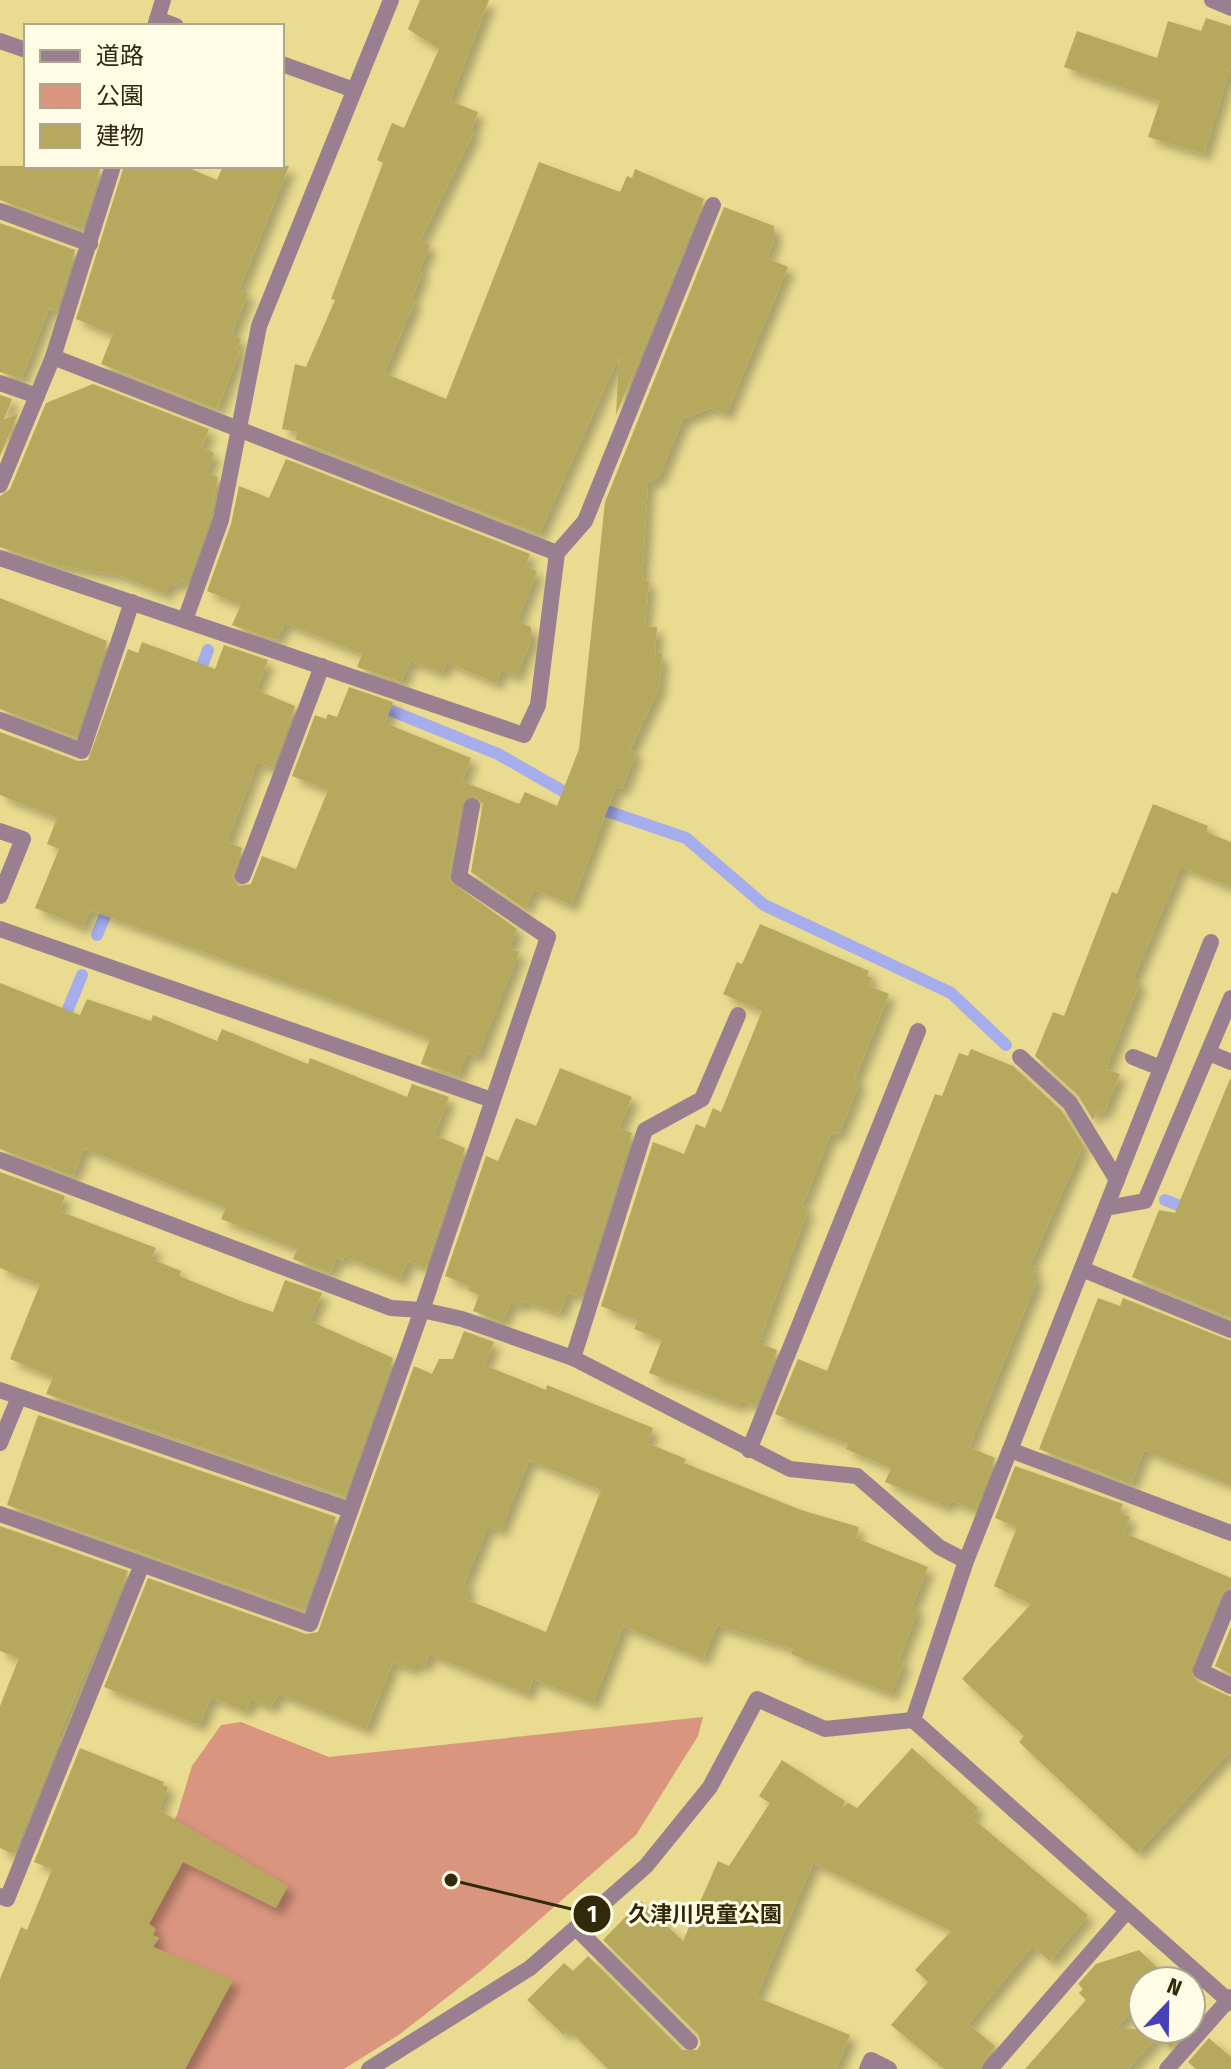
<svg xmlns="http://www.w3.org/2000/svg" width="1231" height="2069" viewBox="0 0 1231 2069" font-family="'Fira Sans Condensed','Noto Sans JP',sans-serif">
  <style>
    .green { fill: #d9957e }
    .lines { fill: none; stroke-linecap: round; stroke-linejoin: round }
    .stream { stroke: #a6aded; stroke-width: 12 }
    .building { fill: #b6a85d; fill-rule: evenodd; filter: url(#shadow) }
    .lane { stroke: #9a7f90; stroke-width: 16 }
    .street { stroke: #9a7f90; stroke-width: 16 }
    .leader { fill: none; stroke: #302a0a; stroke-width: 3 }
    .callout-dot { fill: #302a0a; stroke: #fffbe5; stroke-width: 3 }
    .mark-label { font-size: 24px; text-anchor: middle; font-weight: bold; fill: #fff }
    .callout-label { font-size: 22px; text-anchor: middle; font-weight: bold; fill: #302a0a; stroke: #fffbe5; stroke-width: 6; stroke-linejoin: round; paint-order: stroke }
  </style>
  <defs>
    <filter id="shadow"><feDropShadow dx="7" dy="7" stdDeviation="4" flood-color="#0004"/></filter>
  </defs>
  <rect width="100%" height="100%" fill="#e9db8f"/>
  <path class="green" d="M703,1717L698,1736L636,1835L482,1970L400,2034L344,2069H28L177,1815L192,1766L221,1725L241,1722L329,1757Z"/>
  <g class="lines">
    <g class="stream">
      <path d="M197,679L208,650"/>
      <path d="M375,704L498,754L575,798"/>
      <path d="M592,806L686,838L764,905L951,993L1006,1045"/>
      <path d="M97,935L111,901"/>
      <path d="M62,1024L82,975"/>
      <path d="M1165,1200L1191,1210"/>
    </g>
  </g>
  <g class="building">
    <path d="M420,0H489L450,101L478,112L471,130L474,132L420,241L430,245L419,271L422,273L411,300L415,301L384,373L446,399L539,162L620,192L627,176L632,178L635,169L704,199L616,415L619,356L539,534L295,439L298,432L282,429L295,364L306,367L335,300L331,299L383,163L377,160L392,123L404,128L439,49L408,29Z"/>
    <path d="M1206,18L1231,26V65L1204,154L1148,137L1160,101L1064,67L1077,31L1157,58L1168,21L1201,31Z"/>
    <path d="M0,166H101L82,229L0,200Z"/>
    <path d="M124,166H184L217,180L223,166H289L239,290L248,293L231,335L241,339L236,350L240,351L217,409L101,364L113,334L76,319Z"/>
    <path d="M724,207L774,226V240L767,258L788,267L726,414L710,408L683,419L659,477L648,483L642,580L649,581L645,626L657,627L655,654H662L659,688L630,750L636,753L622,789L616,787L571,905L534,889L525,909L471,872L483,803L473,795L461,804L449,880L517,929L509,948L519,952L477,1057L467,1053L458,1076L421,1064L430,1039L344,1004L90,910L83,927L35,908L59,849L47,844L57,818L0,795V732L78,761L88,760L128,649L138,653L142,642L215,669L224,645L268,660L256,690L295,706L272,768L257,762L227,842L242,848L232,877L238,886L251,884L262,856L296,869L328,790L292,776L315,715L326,719L328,714L337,717L349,687L393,702L385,723L471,758L462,781L519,804L525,792L557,806L579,749L605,502Z"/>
    <path d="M0,223L75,250L56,311L49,308L21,379L0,372Z"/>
    <path d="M93,384L209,429L202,447L214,453L206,473L218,477L210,517L187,583L180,580L177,586L170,583L165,594L119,575L55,565L0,547V496L10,489L46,403Z"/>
    <path d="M0,395L12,399L4,419L18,414L0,456Z"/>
    <path d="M286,459L530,554L525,566L537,571L517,621L531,627V640L516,676L501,670L496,683L446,662L442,673L410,661L401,682L357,667L362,654L285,623L276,640L232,625L241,605L207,591L231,524L239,486L269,498Z"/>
    <path d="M0,598L107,641L75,737L0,709Z"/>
    <path d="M1153,804L1208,826L1206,832L1231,842V887L1181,867L1133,979L1140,982L1106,1069L1120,1074L1104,1113L1097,1110L1093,1120L1078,1095L1035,1056L1053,1012L1064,1016L1112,892L1117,894Z"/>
    <path d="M760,924L869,971L867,976L872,978L869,986L889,994L855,1078L859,1084L839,1133L830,1135L802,1206L808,1209L762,1333L759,1343L777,1350L755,1406L741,1400L738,1406L649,1373L662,1340L634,1329L638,1321L601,1306L653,1142L684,1154L696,1124L705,1128L713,1108L721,1112L762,1011L723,994L737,962L742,964Z"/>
    <path d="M0,983L80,1015L87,999L151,1021L153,1015L217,1041L222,1029L308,1064L310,1058L407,1097L412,1084L449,1097L434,1135L465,1148L425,1268L408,1261L400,1279L344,1256L343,1261L336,1258L330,1273L293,1259L297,1249L221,1219L226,1208L84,1148L73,1176L0,1149Z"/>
    <path d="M971,1049L1013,1066L1061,1110L1083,1145L1030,1265L1036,1267L1032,1276L1038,1278L969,1447L995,1458L975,1510L950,1500L947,1507L885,1482L891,1468L846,1449L848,1444L775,1414L798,1359L827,1371L935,1094L942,1096L959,1053L968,1056Z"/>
    <path d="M560,1068L632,1097L619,1128L632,1133L581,1297L569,1292L559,1313L523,1301L521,1306L511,1303L502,1322L473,1311L479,1295L468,1290L470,1286L445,1276L486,1156L498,1161L516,1118L536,1126Z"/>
    <path d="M1230,1079H1231V1318L1132,1277L1159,1210L1175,1213Z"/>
    <path d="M0,1172L65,1196L59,1211L156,1248L151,1259L181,1271L179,1276L243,1302L273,1312L285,1280L322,1293L310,1321L393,1358L344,1496L46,1394L53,1377L10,1359L40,1284L0,1268Z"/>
    <path d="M1098,1298L1120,1306L1123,1298L1231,1341V1485L1144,1450L1131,1484L1039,1449Z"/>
    <path d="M464,1331L494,1342L484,1365L546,1390L547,1385L653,1428L647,1443L686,1459L684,1463L801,1510L859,1527L856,1538L928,1567L912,1606L918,1609L899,1660L904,1662L891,1694L791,1654L793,1649L717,1625L703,1659L623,1626L593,1703L533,1679L527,1694L429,1654L425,1666L416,1662L413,1670L393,1662L366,1729L279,1694L270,1707L251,1699L246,1711L211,1697L199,1725L104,1687L148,1578L306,1634L318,1632L414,1366L432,1374L439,1359H453ZM529,1460L601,1490L546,1632L465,1599L470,1587L464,1584L488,1526L500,1531Z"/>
    <path d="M38,1415L336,1517L303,1610L7,1505Z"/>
    <path d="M1015,1466L1123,1504L1119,1513L1130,1517L1124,1533L1231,1578V1587L1221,1594L1190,1671L1196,1681L1231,1697V1750L1137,1853L1019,1742L1024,1736L962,1679L1031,1604L994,1586L1017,1527L995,1518Z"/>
    <path d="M0,1526L128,1571L57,1738L60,1739L13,1854L0,1848V1706L19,1658L0,1651Z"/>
    <path d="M1231,1627V1674L1215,1666Z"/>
    <path d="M80,1748L164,1782L163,1785L168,1787L159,1810L288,1886L276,1908L183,1862L149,1924L156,1929L153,1935L159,1938L153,1947L233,1980L185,2069H0V1979L21,1927L27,1930L52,1869L34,1862Z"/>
    <path d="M912,1748L978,1808L971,1817L1088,1915L1050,1961L1032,1946L968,2024L995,2046L979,2069H944L891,2025L928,1982L915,1970L951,1931L813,1863L756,1997L850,2035L836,2069H608L568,2029L563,2034L527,2000L564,1963L573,1971L588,1956L682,2050H697L701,2044L698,2034L603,1940L641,1901L683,1941L718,1861L729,1866L770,1803L759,1796L782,1760L845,1801L841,1810L848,1803L857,1808Z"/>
    <path d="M1139,1950L1163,1973L1156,1981H1143V1997L1116,2029H1188L1171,2048L1158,2036L1128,2069H1025L1086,2000L1079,1993L1083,1989L1078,1984L1096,1964Z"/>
    <path d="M1209,2038L1231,2057V2069H1196L1188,2062Z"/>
  </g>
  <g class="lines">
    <g class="lane">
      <path d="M1212,0L1231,8"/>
      <path d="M157,19L176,26"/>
      <path d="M0,41L26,50"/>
      <path d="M282,64L354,90"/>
      <path d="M0,211L90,244"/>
      <path d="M53,357L557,553"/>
      <path d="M0,383L37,396"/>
      <path d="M0,558L524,735L538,705L557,553L585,521L713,205"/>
      <path d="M185,620L221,520L259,326L391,0"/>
      <path d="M0,720L82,751L132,602"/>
      <path d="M243,876L322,666"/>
      <path d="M1020,1057L1070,1103L1117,1180"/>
      <path d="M0,1896L7,1899L141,1567"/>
      <path d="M867,2069L871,2060L889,2069"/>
    </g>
    <g class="street">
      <path d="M155,26L163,0"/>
      <path d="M0,485L53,357L113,166"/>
      <path d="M0,831L23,839L0,896"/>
      <path d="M0,929L492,1100"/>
      <path d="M1209,1053L1231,1062"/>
      <path d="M1133,1057L1161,1068"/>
      <path d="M0,1160L391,1308L422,1310L462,1319L573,1358L790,1469L857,1476L939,1547L966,1561"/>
      <path d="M1106,1208L1145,1201L1231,998"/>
      <path d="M1082,1269L1231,1330"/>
      <path d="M573,1358L645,1130L702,1099L738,1015"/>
      <path d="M0,1390L350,1510"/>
      <path d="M0,1443L19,1397"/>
      <path d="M749,1450L918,1031"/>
      <path d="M1010,1450L1231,1533"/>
      <path d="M0,1514L310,1624L422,1310L548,937L459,877L472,806"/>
      <path d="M1231,1598L1201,1671L1231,1686"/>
      <path d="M913,1720L966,1561L1211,942"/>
      <path d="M576,1928L690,2042"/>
      <path d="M369,2069L530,1968L646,1866L710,1787L757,1699L825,1729L913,1720L1231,2003"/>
      <path d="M990,2069L1127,1911"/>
      <path d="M1167,2069L1231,1997"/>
    </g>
  </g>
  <path class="leader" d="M451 1880L592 1914"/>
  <g class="callout-dot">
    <circle cx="451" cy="1880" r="8"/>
    <circle cx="592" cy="1914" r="20"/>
  </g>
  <g class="mark-label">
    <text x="592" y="1922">1</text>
  </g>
  <g class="callout-label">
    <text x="705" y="1922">久津川児童公園</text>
  </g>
  <rect x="24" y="24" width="260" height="144" fill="#fffbe5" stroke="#aca78d" stroke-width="2"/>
  <rect x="40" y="50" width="40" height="12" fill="#9a7f90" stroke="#aca78d" stroke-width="2"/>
  <text x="96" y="64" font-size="24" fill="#302a0a">道路</text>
  <rect x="40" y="84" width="40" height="24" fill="#d9957e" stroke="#aca78d" stroke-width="2"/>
  <text x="96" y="104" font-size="24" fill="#302a0a">公園</text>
  <rect x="40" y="124" width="40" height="24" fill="#b6a85d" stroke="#aca78d" stroke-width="2"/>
  <text x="96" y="144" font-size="24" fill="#302a0a">建物</text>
  <g transform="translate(1167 2005) rotate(22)"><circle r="38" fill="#fffbe5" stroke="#aca78d" stroke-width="2"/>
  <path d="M0-6L14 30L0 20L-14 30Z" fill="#4840b6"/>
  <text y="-12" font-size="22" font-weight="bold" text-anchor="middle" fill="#302a0a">N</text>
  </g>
</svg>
